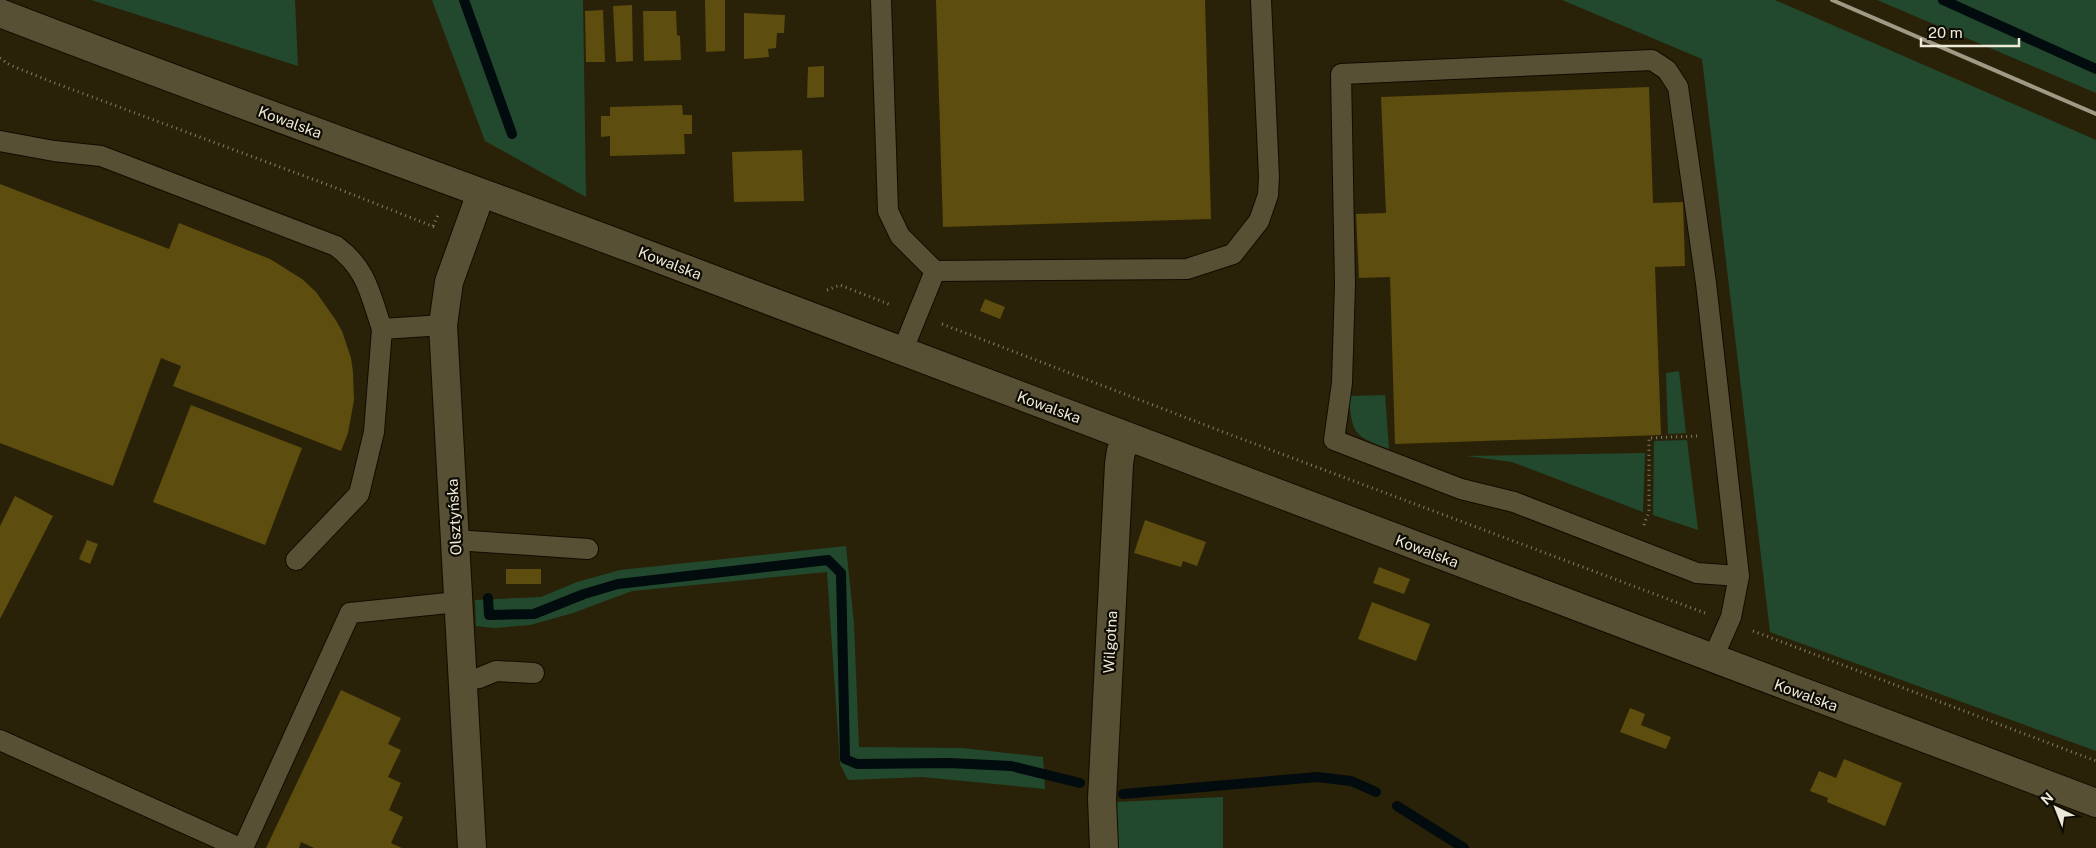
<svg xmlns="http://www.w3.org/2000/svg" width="2096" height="848" viewBox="0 0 2096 848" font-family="'Public Sans',sans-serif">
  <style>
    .green { fill: #22492d }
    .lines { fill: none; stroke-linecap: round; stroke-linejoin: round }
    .stream { stroke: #020b0e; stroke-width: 10 }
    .building { fill: #5d4d0e }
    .lane-casing { stroke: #120b00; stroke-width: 22 }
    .street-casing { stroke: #120b00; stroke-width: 30 }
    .secondary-casing { stroke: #120b00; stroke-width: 30 }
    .path { stroke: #857f6a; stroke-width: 3; stroke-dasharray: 1 4; stroke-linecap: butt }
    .lane { stroke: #585035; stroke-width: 20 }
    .street { stroke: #585035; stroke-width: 28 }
    .secondary { stroke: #585035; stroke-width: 28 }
    .rail { stroke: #9f9985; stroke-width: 4 }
    .labels { text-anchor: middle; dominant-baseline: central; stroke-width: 4.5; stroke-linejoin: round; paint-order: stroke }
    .street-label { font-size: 15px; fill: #ede9d9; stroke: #0f0c03 }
  </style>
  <rect width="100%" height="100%" fill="#2a2208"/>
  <g class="green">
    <path d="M91,0H295L298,66Z"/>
    <path d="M432,0H583L586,197L485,141Z"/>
    <path d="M1562,0H1775L2096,140V751L1770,632L1702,59Z"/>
    <path d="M1877,0H2096V93Z"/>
    <path d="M1679,371L1686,433L1668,434L1666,373Z"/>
    <path d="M1385,395L1389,449C1353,436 1352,434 1349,396Z"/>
    <path d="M1687,440L1698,530L1653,515L1654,441Z"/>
    <path d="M1645,453L1643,512L1512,462L1466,456Z"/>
    <path d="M846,546L854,624L859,747L962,748L1043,757L1045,789L922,777L848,780L840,764L827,572L632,591L573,613L530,625L494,628L476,626L475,600L541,597L577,582L620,570Z"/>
    <path d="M1223,797V848H1117L1115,802Z"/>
  </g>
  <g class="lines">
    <g class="stream">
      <path d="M464,0L512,134"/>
      <path d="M1943,0L2096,69"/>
      <path d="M488,598L489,615L534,614L584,594L618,584L828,560L841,573L845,759L857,764L949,763L1011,766L1080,783"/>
      <path d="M1123,794L1317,777L1351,781L1376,792"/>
      <path d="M1397,806L1464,848"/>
    </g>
  </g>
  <g class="building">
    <path d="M705,0H725V51L706,52Z"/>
    <path d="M936,0H1205L1211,219L943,227Z"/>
    <path d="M632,5L633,61L616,62L613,6Z"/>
    <path d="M603,10L605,62H586L585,11Z"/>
    <path d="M643,11H676L677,35L680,36L681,60L644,61Z"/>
    <path d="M744,13L785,15L784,33H777L776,48L768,49L769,57L744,59Z"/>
    <path d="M824,66V97L807,98L808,67Z"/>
    <path d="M1649,87L1653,203L1683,202L1685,266L1655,267L1661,435L1395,444L1390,277L1359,278L1356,214L1386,213L1381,97Z"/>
    <path d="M682,105L683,115H692V134H684L685,154L610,156V136L601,137V116H610V107Z"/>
    <path d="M802,150L804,201L734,202L732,152Z"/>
    <path d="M0,184L169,249L179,223L270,259L302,279L316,292L335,319L342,331L351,358L353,372L354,400L348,433L341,451L173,386L181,366L161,358L113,486L0,443Z"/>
    <path d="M985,299L1005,307L1000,319L980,311Z"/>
    <path d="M191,405L302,448L265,545L153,502Z"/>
    <path d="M15,496L53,516L0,619V526Z"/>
    <path d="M1145,520L1206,542L1197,566L1183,561L1181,567L1134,553Z"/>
    <path d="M87,540L98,544L90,564L79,559Z"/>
    <path d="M1379,567L1410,579L1404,594L1373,583Z"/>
    <rect x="506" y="569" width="35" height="15"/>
    <path d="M1372,602L1430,624L1416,661L1358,639Z"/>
    <path d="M341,690L401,718L388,744L401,750L388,777L401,783L389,810L403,817L391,843L402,848H314L301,842L299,848H266Z"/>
    <path d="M1630,708L1645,714L1641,725L1671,737L1666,749L1620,732Z"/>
    <path d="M1844,759L1902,783L1885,826L1827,802L1828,798L1810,791L1819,771L1836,778Z"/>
  </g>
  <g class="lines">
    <defs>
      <g id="lane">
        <path d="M881,0L888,211L900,236L935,271L1187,269L1233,254L1259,221L1268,195L1269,177L1261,0"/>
        <path d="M0,141L54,151L101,156L336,246C367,269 370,294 382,329L443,325"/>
        <path d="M902,352L935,271"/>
        <path d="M455,540L588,549"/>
        <path d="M296,560L359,494L374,432L382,329"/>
        <path d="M1712,660L1731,617L1739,576L1706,283L1678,87L1667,70L1652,60L1341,74L1345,284L1342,383L1334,440L1461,489L1514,502L1697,573L1739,576"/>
        <path d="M462,680L479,678L496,671L534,673"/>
        <path d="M0,740L240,848"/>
        <path d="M243,848L350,613L458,602"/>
      </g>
      <g id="street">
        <path d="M472,848L443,325L449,282L481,193"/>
        <path d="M1104,848L1102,799L1119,464L1121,451L1128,438"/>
      </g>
      <path id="secondary" d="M0,13C210,94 422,170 633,249C1120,434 1607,621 2096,803"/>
    </defs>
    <use href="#lane" class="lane-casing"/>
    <use href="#street" class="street-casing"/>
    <use href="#secondary" class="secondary-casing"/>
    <g class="path">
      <path d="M0,58L10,65L52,82L331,186L437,228"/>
      <path d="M433,226L438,215"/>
      <path d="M827,290L840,285L891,305"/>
      <path d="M942,324L1226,433L1705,613"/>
      <path d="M1644,525L1649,511V438L1697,436"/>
      <path d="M1753,631L2096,761"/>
    </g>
    <use href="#lane" class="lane"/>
    <use href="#street" class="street"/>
    <use href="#secondary" class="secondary"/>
    <path class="rail" d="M1832,0L2096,114"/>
  </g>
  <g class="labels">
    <g class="street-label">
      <text transform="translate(290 122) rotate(20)">Kowalska</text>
      <text transform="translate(670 263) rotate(21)">Kowalska</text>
      <text transform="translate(1049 407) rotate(20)">Kowalska</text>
      <text transform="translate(454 517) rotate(-93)">Olsztyńska</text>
      <text transform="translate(1427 551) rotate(21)">Kowalska</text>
      <text transform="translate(1110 642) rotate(-87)">Wilgotna</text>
      <text transform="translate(1806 695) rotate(20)">Kowalska</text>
    </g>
  </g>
  <g transform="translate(2056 808) rotate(317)" stroke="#0f0c03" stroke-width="4" paint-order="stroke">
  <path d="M0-4L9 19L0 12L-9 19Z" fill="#ede9d9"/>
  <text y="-8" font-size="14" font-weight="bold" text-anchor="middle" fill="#ede9d9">N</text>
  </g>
  <path d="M1921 38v8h98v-8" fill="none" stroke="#ede9d9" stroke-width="2.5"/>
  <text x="1928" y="38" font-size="15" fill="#ede9d9" stroke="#0f0c03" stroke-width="4" paint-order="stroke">20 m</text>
</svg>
